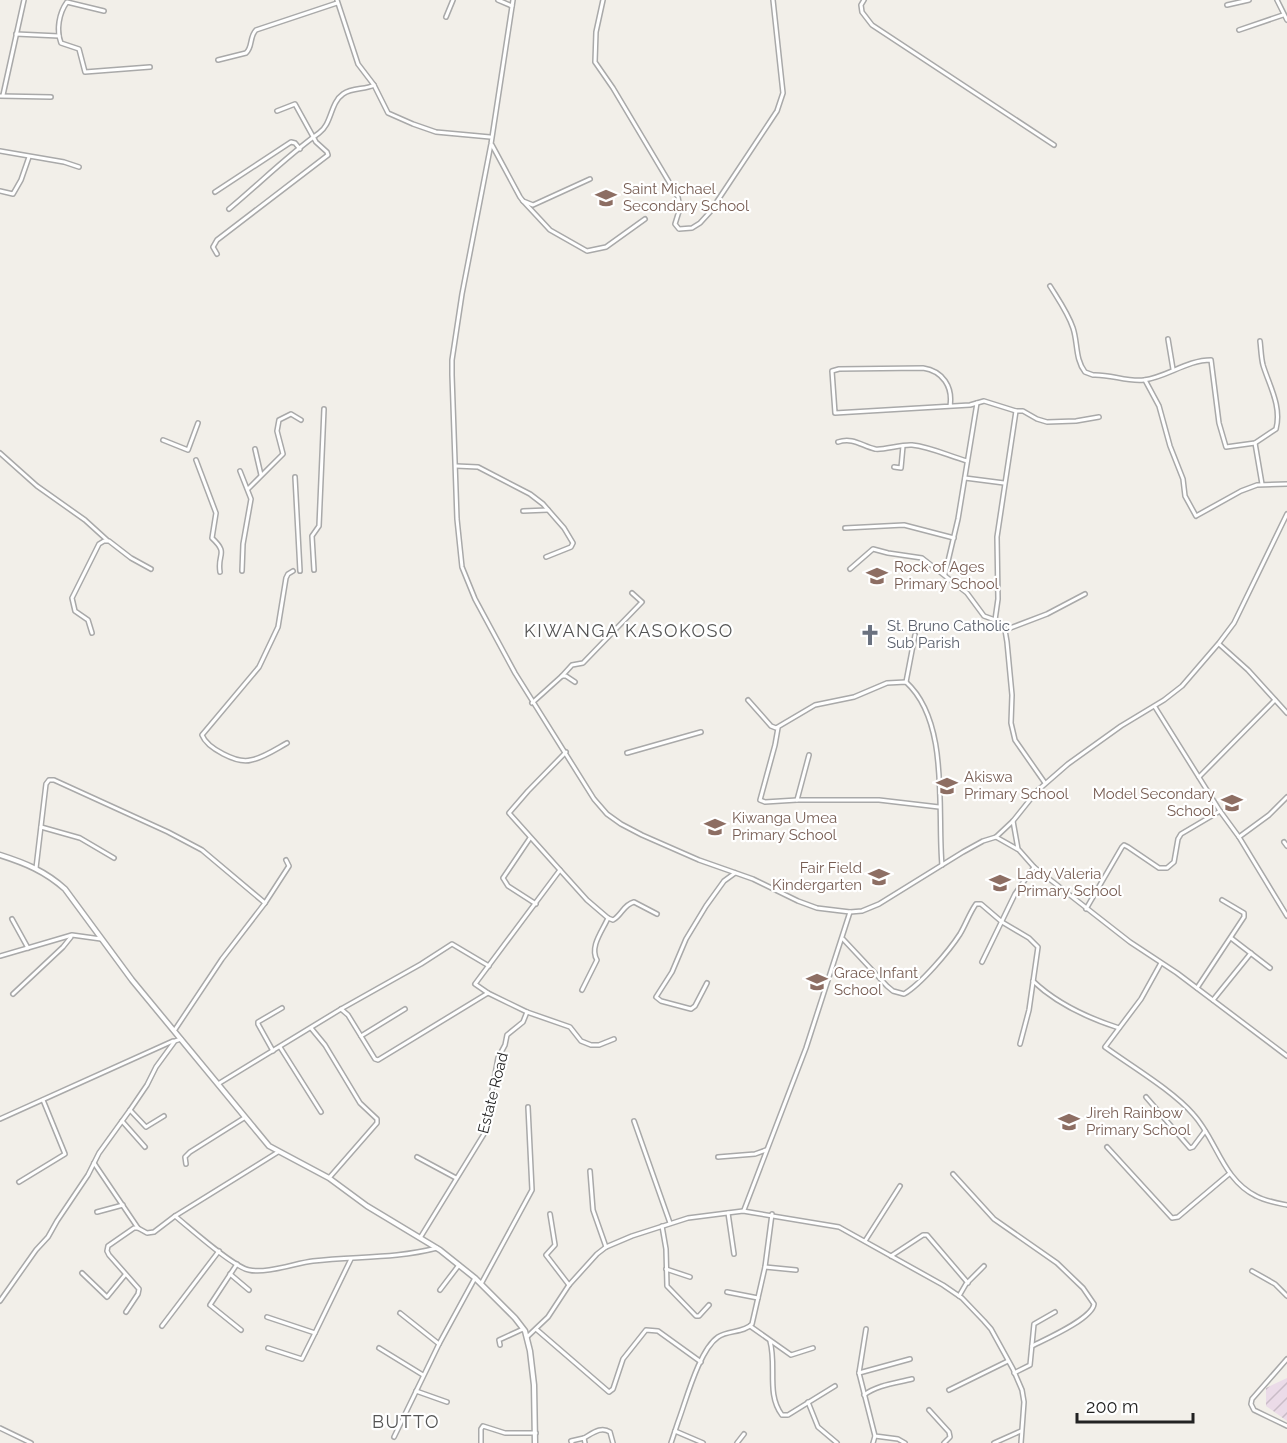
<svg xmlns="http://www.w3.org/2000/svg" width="1287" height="1443" viewBox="0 0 1287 1443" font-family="Raleway,sans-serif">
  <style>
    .industrial { fill: url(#industrial-furrows) }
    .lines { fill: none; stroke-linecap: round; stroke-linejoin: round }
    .minor-casing { stroke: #a9a9a9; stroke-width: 6 }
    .tertiary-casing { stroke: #a9a9a9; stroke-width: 7 }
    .minor { stroke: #fff; stroke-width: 3 }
    .tertiary { stroke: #fff; stroke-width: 4 }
    .labels { text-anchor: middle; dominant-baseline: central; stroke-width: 4.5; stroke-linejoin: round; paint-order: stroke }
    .education-label { font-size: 15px; fill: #785e54; stroke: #fff; text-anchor: start }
    .worship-label { font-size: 15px; fill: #5b616d; stroke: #fff; text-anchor: start }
    .street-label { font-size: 15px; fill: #222; stroke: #fff }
    .quarter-label { font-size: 18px; letter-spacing: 1.5px; fill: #555; stroke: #fff }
  </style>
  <defs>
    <pattern id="industrial-furrows" width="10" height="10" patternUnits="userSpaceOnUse" patternTransform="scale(1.5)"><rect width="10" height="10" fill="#ebdbe8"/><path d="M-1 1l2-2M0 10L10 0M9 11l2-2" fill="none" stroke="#c9bcc7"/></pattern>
  </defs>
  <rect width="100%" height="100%" fill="#f2efe9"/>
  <path class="industrial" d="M1287,1378V1421L1266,1406V1388Z"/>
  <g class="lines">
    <defs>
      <g id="minor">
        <path d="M337,0L358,64L374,85L388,113L413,124L436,132L490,137"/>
        <path d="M498,0L512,6"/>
        <path d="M513,0L491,144L462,294L452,360V375L457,519L462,567L475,599L515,673L594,799L607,814L621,824L642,835L699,860L753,879L798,901L817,908L850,912L862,911L879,904L963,852L983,841L996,837L1019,850L1034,867L1130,942L1177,973L1287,1056"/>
        <path d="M603,0L596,32L595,62L613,88L678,197L680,208L675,224L679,229L692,228L700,223L710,212L777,111L783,93L773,0"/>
        <path d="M864,0L861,5L862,12L872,25L1054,145"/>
        <path d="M1277,0L1287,20"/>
        <path d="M1227,5L1249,0"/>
        <path d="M104,11L67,2C59,13 56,30 61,43L79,49L85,72L150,67"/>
        <path d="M446,17L453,0"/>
        <path d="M1239,30L1283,15"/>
        <path d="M16,34L59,36"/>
        <path d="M218,60L246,53C253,47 249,37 256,30L337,3"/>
        <path d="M3,95L24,0"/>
        <path d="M0,96L51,97"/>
        <path d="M492,145L520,197L523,201L533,205L590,179"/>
        <path d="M0,151L64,162L79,167"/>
        <path d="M0,191L13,194L21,180L29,157"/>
        <path d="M215,192L291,142L295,143L300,149"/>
        <path d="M523,201L550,230L587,251L606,247L645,219"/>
        <path d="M229,209C259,184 288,155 319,133C332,124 330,103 343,94C353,87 365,90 374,85"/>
        <path d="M217,254L213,247L217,240L328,155L327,152L316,142L295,104L277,111"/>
        <path d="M1050,286C1058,299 1068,313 1073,328C1078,343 1075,359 1085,372L1093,375C1110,374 1127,382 1144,380C1167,377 1187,360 1211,360L1219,423L1226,447L1255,443L1276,429C1282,406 1269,385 1263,365C1261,357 1261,349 1260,341"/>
        <path d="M1168,339L1173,369"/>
        <path d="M1145,380L1159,406L1170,446L1183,479L1185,496L1196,516L1241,491L1257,485L1287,484"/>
        <path d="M950,406C953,387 943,371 923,368L839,369L832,371L835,413L970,405L984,401L1016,411H1023L1037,419L1047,422L1076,421L1099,417"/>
        <path d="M1016,411L997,537L998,599L995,620L1005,630L1007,642L1012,695L1011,723L1015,740L1045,783"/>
        <path d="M163,440L188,450L198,423"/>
        <path d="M838,442C853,437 862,446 875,449C881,451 902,444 912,445C931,447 949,456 967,461"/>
        <path d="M1255,443L1262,484"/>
        <path d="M255,449L261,475"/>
        <path d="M0,453L37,486L85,520L107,540"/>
        <path d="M196,460L216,513L212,538C229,554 217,553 220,572"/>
        <path d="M456,466L478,467L530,494L543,504L564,528L573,543L571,547L546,557"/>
        <path d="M894,467L901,468L903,446"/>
        <path d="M240,471L251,499L243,544L242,571"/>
        <path d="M295,477L300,571"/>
        <path d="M965,478L1004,483"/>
        <path d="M248,489L283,454L277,431L279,420L291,414L301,420"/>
        <path d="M523,511L548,510"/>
        <path d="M845,528L904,525L954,538"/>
        <path d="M850,569L873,549L888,553L922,558L967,593L984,616L995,620"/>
        <path d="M314,570L312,536L319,526L324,409"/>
        <path d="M945,574L958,519L977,403"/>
        <path d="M1005,630L1047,614L1085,594"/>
        <path d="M92,633L88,620L75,611L72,598L99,544L104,541H109L131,558L151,569"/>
        <path d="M1219,644L1248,670L1287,713"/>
        <path d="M562,676L572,665L583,663L642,602L632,593"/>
        <path d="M906,682L915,635"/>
        <path d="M748,700L771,726L776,728L815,705L854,697L887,683L906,682C950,722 937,810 942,865"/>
        <path d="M532,703L562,676H566L575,682"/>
        <path d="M1155,707L1220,811L1239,837L1287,916"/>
        <path d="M778,728L775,745L760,800L765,802L797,800"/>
        <path d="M287,743C276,749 263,758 251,760C237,764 207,748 202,735L259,667L278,627L286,578L288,574L293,571"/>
        <path d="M627,753L701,732"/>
        <path d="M809,755L797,800H879L939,807"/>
        <path d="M1199,777L1275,700"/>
        <path d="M1013,821L1018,849"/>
        <path d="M41,827L80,838L114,858"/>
        <path d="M996,837L1013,821L1037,791L1068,764L1121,726L1164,700L1182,686L1219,643L1234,623L1287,514"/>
        <path d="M1239,837L1269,815L1287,797"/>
        <path d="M530,838L503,878L508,886L536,904"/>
        <path d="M1284,842L1287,846"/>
        <path d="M36,868L46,784L49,780H54L168,832L202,850L265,903"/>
        <path d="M560,870L587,900L608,918C603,930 589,947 597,960L582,990"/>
        <path d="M1086,909L1122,847L1124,845L1128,847L1159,868H1167L1174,862L1178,839L1181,834L1220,811"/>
        <path d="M608,918L613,920C622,915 623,905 634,902L657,914"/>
        <path d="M12,919L28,948"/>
        <path d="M1231,938L1270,968"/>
        <path d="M843,939L887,986L893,991L904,994C921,984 949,951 960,934C966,924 969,914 976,904H981L1002,922L1029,938L1038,947L1029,1010L1020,1044"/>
        <path d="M0,956L72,935L101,939"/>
        <path d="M982,962L1015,894L1034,867"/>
        <path d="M1161,963L1141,999L1105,1047C1131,1066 1172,1090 1193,1114C1217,1140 1222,1179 1256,1196C1265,1201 1277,1203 1287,1205"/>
        <path d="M1033,981C1056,1003 1088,1018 1119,1028"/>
        <path d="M707,983L695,1006L691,1009L661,1001L656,997L672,972L686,939L706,906L724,881L735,873"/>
        <path d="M1197,988L1244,917V913L1222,900"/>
        <path d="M488,993L527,1012L570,1027L581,1041L591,1045H599L614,1039"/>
        <path d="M13,994L63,947L71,937"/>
        <path d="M1213,1000L1251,953"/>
        <path d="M341,1009L348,1015L375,1059L378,1060L488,993L475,984L560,870L509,813L528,791L566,752"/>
        <path d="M311,1028L325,1045L360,1103L377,1119V1123L329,1178"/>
        <path d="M174,1031L222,959L265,903L289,866L286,860"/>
        <path d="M361,1036L405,1009"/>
        <path d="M280,1047L321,1112"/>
        <path d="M273,1051L258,1024V1022L282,1008"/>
        <path d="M218,1084L341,1009L421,964L452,944L489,966"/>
        <path d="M1146,1097L1190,1148L1193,1147L1205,1131"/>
        <path d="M130,1110L146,1127L164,1116"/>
        <path d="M0,1119L173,1041"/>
        <path d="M122,1121L145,1147"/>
        <path d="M634,1121L670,1223"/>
        <path d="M1107,1147L1172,1218L1178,1217L1229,1174"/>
        <path d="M417,1157L456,1178"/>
        <path d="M718,1157L755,1154L766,1150"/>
        <path d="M94,1163L138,1228"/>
        <path d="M186,1164L185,1157L190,1152L244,1118"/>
        <path d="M590,1171L593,1210L606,1247"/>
        <path d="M953,1174L994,1219L1057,1263L1083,1288L1094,1304C1092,1319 1046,1339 1032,1346"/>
        <path d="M19,1182L65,1154L43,1100"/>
        <path d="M744,1210L806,1048L850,912"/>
        <path d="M97,1212L123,1205"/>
        <path d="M728,1213L734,1254"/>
        <path d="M550,1214L555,1245L546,1255L569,1285"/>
        <path d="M175,1216C190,1228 233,1267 249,1270C266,1274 296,1263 313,1261C356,1256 394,1259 437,1248"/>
        <path d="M662,1226L666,1249L667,1286L696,1316H699L709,1305"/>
        <path d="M420,1238L484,1134L498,1058L505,1045L507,1035L523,1022L527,1012"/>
        <path d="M865,1241L900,1186"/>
        <path d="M891,1256L923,1235H927L968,1283"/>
        <path d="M237,1264L210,1305L241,1330"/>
        <path d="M765,1267L796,1270"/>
        <path d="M666,1269L690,1277"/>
        <path d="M1252,1271L1275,1284L1287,1296"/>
        <path d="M82,1273L107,1297L125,1275"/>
        <path d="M230,1274L249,1290"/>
        <path d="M481,1284L532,1190L528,1107"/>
        <path d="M440,1290L459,1265"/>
        <path d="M727,1292L758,1298"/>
        <path d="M959,1296L966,1284L984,1266"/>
        <path d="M0,1301L36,1250L48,1237L57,1221L88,1175L99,1153L130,1110L147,1085L156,1067L175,1041L181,1039"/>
        <path d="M126,1312L138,1294L139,1289L109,1255L107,1251L108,1246L134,1228H138L147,1233L154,1232L175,1216L278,1152"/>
        <path d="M400,1313L439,1344"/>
        <path d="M267,1317L315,1333L351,1259"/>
        <path d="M162,1326L219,1251"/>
        <path d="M750,1326L791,1355L813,1348"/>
        <path d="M536,1329L609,1392L613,1389L623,1359L646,1330L658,1331L701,1362"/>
        <path d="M866,1329L859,1373L875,1436L898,1439L905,1443"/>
        <path d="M527,1337L548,1317L569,1285L597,1254L606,1247L632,1236L688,1218L743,1211L839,1227L943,1285L962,1298L984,1321L991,1329L1013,1369L1022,1390L1024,1402L1021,1443"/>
        <path d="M770,1341C777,1366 766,1394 782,1415H788L835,1386"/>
        <path d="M500,1345L499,1340L523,1329"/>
        <path d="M268,1348L302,1359L315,1333"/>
        <path d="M379,1348L423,1375"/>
        <path d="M1287,1359L1252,1399L1251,1404L1254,1410L1287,1426"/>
        <path d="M859,1373L910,1359"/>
        <path d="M1014,1373L1030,1365L1034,1324L1055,1312"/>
        <path d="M949,1390L1008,1361"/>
        <path d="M416,1391L447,1402"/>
        <path d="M864,1395C877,1385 896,1383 912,1379"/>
        <path d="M808,1402L818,1427L837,1443"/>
        <path d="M929,1410L949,1432L950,1437L944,1443"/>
        <path d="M0,1428L31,1443"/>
        <path d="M394,1437L439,1344L475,1278"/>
        <path d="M584,1438C593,1433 601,1426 610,1432L613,1443"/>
        <path d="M481,1443V1429L483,1426L505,1433H536"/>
        <path d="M572,1443L571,1441L584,1438L585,1443"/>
        <path d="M671,1443L675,1431"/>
        <path d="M703,1443L675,1431L678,1422C686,1401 699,1350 718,1337C728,1330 744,1333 752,1324L765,1267L772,1214"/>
        <path d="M737,1443L744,1434"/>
        <path d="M873,1443L875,1436"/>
        <path d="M994,1443L1021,1431"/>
      </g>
      <path id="tertiary" d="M0,855C25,863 45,871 65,889L132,980L269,1146L329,1178L367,1206L440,1250L475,1278L515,1318L525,1331L530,1351L534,1385L535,1443"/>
    </defs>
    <use href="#minor" class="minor-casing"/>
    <use href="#tertiary" class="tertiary-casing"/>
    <use href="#minor" class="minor"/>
    <use href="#tertiary" class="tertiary"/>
  </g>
  <defs>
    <symbol id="school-bare" viewBox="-9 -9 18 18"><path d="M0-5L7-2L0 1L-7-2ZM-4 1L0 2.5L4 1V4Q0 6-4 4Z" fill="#8d6e63" stroke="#fff" stroke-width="2.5" paint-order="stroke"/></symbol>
    <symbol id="church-bare" viewBox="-9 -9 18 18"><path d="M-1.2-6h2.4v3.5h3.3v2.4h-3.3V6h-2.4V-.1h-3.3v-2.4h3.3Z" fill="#6b7280" stroke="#fff" stroke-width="2.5" paint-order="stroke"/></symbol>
  </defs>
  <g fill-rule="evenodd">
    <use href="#school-bare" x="591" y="183" width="30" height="30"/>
    <use href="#school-bare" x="862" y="561" width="30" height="30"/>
    <use href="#church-bare" x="855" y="620" width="30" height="30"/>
    <use href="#school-bare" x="932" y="771" width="30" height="30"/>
    <use href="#school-bare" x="1217" y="788" width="30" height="30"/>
    <use href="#school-bare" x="700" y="812" width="30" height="30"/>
    <use href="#school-bare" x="864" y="862" width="30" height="30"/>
    <use href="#school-bare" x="985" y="868" width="30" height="30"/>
    <use href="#school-bare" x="802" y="967" width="30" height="30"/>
    <use href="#school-bare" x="1054" y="1107" width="30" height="30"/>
  </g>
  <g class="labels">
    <g class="education-label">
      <text x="623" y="189">Saint Michael<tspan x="623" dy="17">Secondary School</tspan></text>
      <text x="894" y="567">Rock of Ages<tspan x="894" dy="17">Primary School</tspan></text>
      <text x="964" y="777">Akiswa<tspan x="964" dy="17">Primary School</tspan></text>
      <text x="1215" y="794" text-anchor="end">Model Secondary<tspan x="1215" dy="17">School</tspan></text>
      <text x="732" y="818">Kiwanga Umea<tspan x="732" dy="17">Primary School</tspan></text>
      <text x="862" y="868" text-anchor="end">Fair Field<tspan x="862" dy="17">Kindergarten</tspan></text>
      <text x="1017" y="874">Lady Valeria<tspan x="1017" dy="17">Primary School</tspan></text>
      <text x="834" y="973">Grace Infant<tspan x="834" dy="17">School</tspan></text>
      <text x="1086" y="1113">Jireh Rainbow<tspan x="1086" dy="17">Primary School</tspan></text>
    </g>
    <g class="worship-label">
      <text x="887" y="626">St. Bruno Catholic<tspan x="887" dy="17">Sub Parish</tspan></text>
    </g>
    <g class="street-label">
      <text transform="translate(493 1093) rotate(-76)">Estate Road</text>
    </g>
    <g class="quarter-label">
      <text x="629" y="630">KIWANGA KASOKOSO</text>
      <text x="406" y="1421">BUTTO</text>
    </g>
  </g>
  <path d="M1077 1413v9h116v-9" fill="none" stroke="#222222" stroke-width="3"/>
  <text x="1086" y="1413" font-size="18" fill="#222222" stroke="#ffffff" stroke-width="4.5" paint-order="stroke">200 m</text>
</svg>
